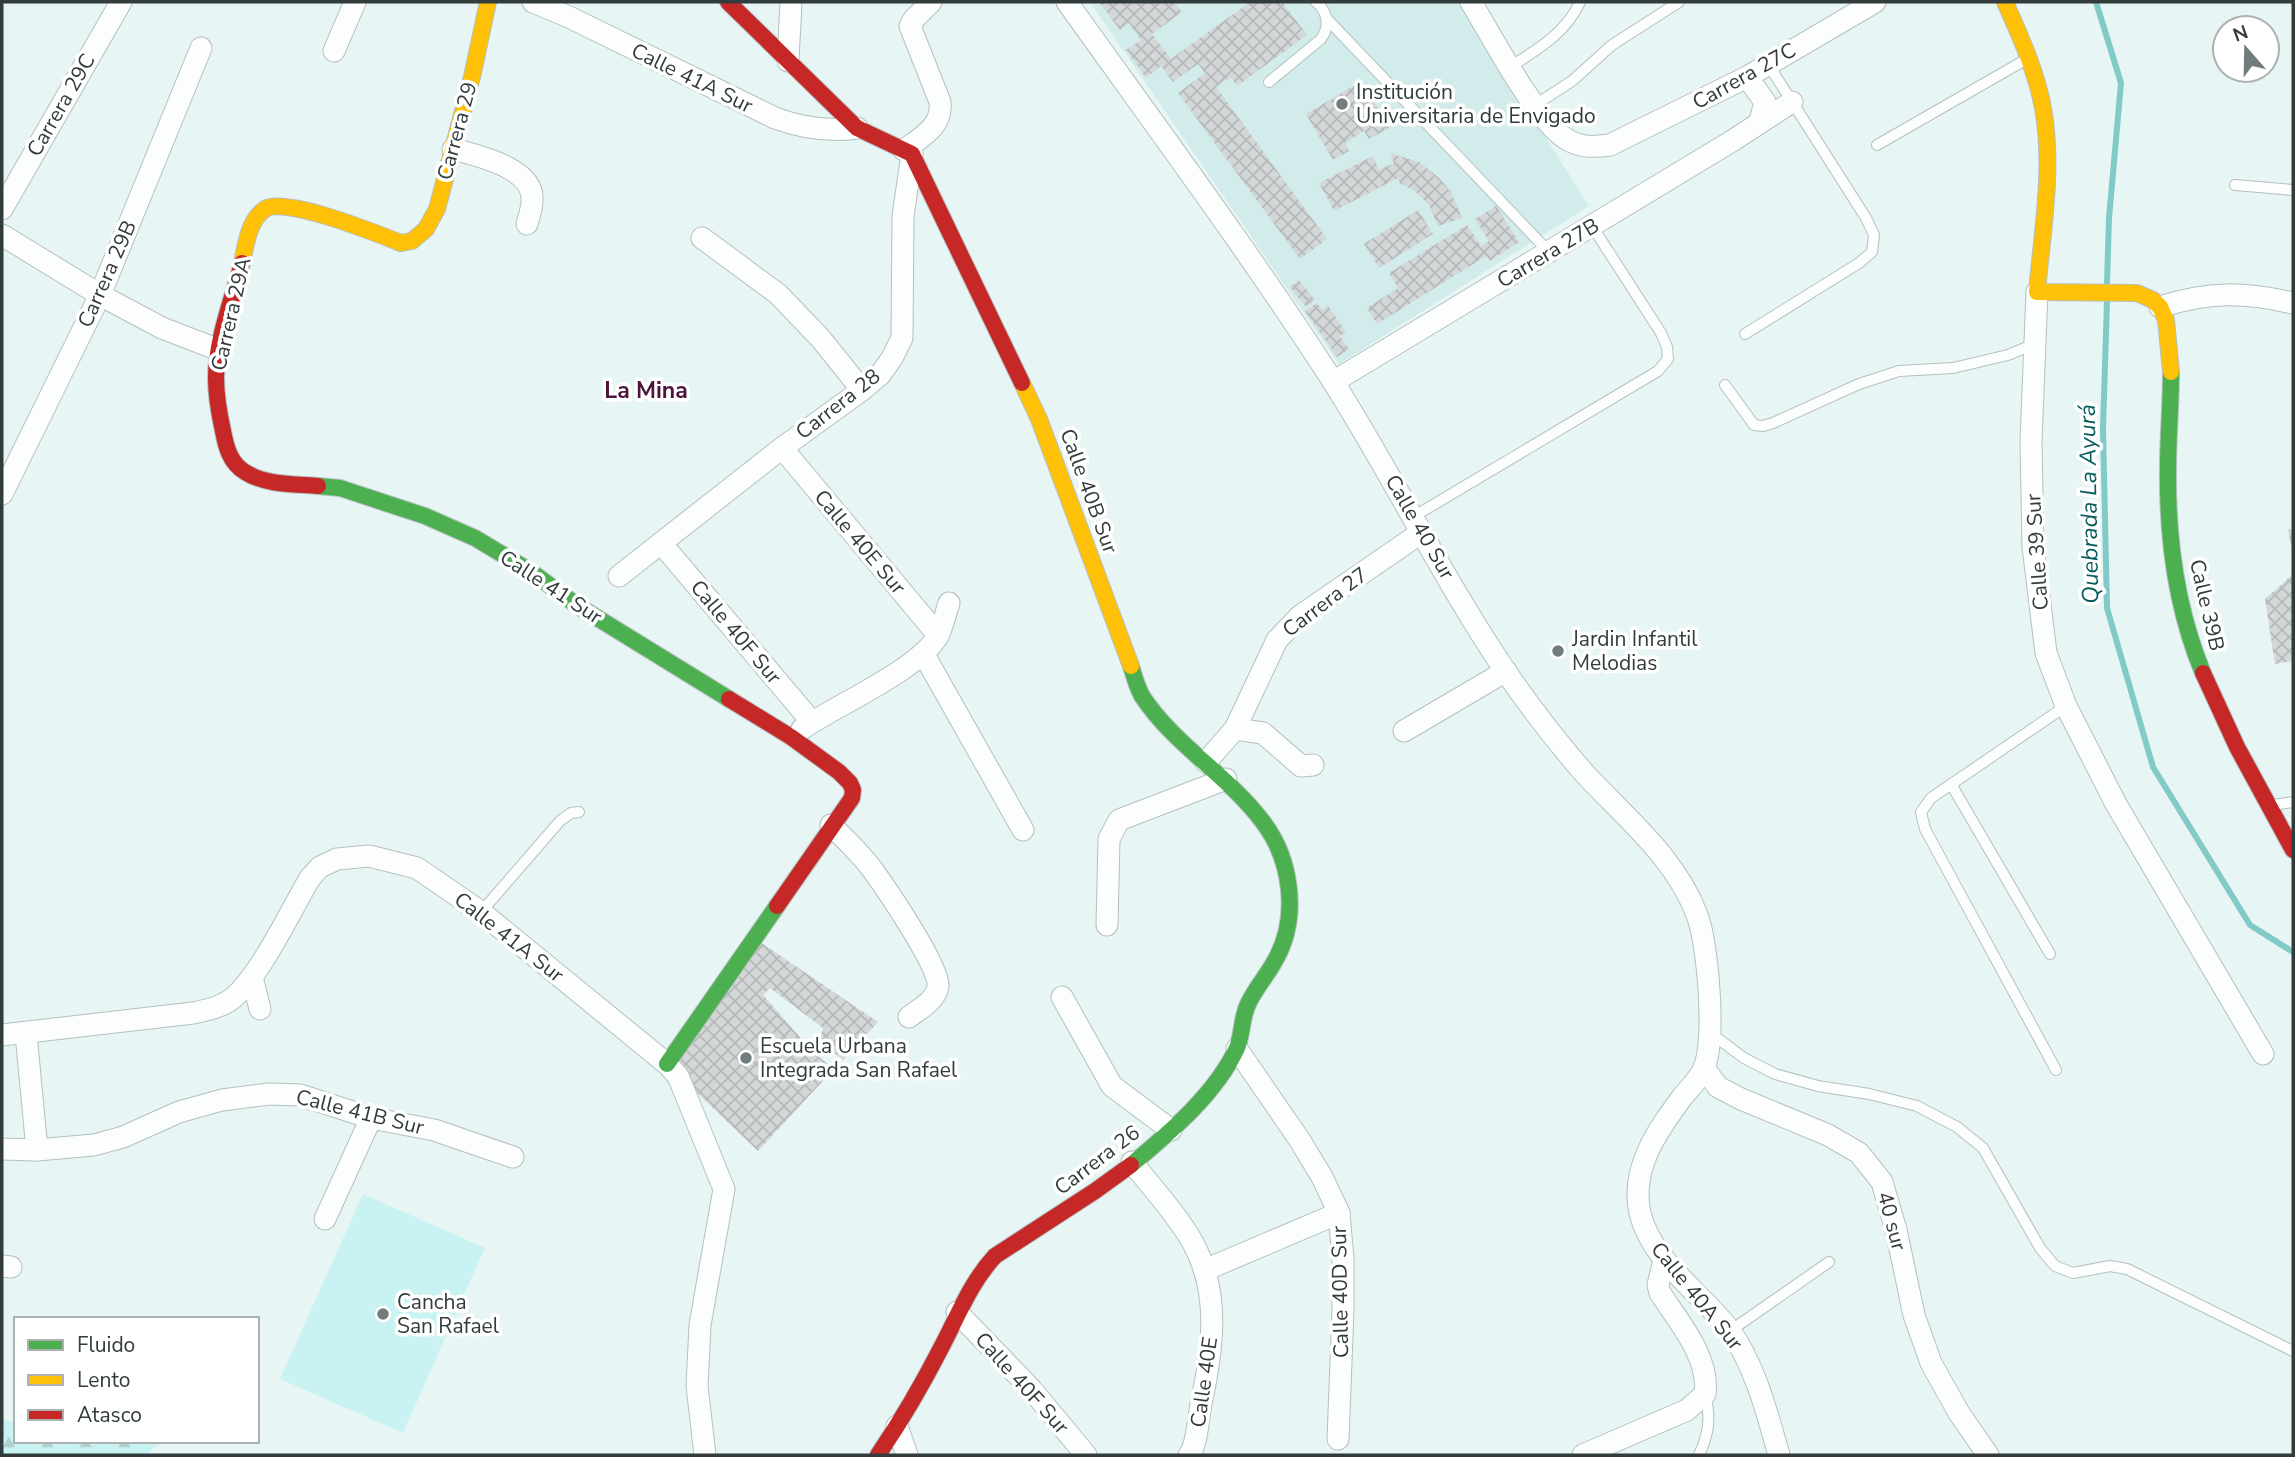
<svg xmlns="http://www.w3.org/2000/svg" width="2295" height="1457" viewBox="0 0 2295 1457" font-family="'Nunito Sans',sans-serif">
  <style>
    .built { fill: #d2eceb }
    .green { fill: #c9f3f2 }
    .forest { fill: url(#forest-firs) }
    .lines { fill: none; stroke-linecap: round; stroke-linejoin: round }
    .stream { stroke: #82cac8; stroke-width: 6 }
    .building { fill: url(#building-cross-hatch) }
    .lane-casing { stroke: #b5c0bf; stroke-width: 12 }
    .street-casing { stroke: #b5c0bf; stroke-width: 23 }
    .fast-casing { stroke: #b5c0bf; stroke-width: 18 }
    .slow-casing { stroke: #b5c0bf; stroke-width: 18 }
    .jam-casing { stroke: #b5c0bf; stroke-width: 18 }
    .lane { stroke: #fbfefd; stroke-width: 10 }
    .street { stroke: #fbfefd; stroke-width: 21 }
    .fast { stroke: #4caf50; stroke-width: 16 }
    .slow { stroke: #ffc107; stroke-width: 16 }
    .jam { stroke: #c62828; stroke-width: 16 }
    .poi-dot { fill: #717d7c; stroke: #fff; stroke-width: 2.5 }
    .labels { text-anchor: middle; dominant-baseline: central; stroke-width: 7; stroke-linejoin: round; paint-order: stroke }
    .street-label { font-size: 21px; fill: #323c3c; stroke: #fff }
    .poi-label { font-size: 21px; fill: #323c3c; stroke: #fff; text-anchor: start }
    .neighbourhood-label { font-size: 23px; font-weight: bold; fill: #4d143e; stroke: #fff }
    .water-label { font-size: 23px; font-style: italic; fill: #045c5b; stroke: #fff }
  </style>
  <defs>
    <pattern id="forest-firs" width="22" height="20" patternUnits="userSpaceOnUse" patternTransform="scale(1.75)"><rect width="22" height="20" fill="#c9f3f2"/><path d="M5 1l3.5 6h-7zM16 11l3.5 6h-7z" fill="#add1d0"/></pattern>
    <pattern id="building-cross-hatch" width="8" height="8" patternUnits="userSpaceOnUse" patternTransform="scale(1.75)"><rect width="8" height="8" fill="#d4d7d8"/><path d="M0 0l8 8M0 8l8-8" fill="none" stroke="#b6b9ba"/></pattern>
  </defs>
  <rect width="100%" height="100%" fill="#e7f5f4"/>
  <path class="built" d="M1090,2H1460L1589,206L1339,364Z"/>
  <path class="green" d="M363,1194L485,1248L403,1433L280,1379Z"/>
  <path class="forest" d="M2,1420L16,1422V1441H161L147,1455H2Z"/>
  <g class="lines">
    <g class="stream">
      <path d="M2096,2L2121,83L2109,218L2107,283"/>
      <path d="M2107,301L2103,429L2107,608L2153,767L2250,925L2293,952"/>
    </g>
  </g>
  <g class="building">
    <path d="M1099,2H1174L1182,12L1152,34L1171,59L1250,2H1282L1307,35L1237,86L1230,77L1216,87L1327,239L1300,259L1178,93L1205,73L1198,64L1173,82L1161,66L1146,78L1126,50L1141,40L1129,23L1120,30Z"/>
    <path d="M1362,81L1389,128L1369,139L1364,131L1345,143L1349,151L1333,160L1306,114Z"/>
    <path d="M1390,153L1419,162L1439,178L1451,192L1462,218L1438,226L1429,205L1415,191L1400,183L1398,178L1334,211L1319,183L1373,156L1379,170L1394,163Z"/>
    <path d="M1496,206L1519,242L1490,261L1486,256L1377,324L1367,308L1398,288L1389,273L1467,225L1481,246L1489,241L1475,219Z"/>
    <path d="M1418,210L1433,234L1379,268L1364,244Z"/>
    <path d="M1299,280L1315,300L1306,307L1290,287Z"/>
    <path d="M1317,303L1322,310L1328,306L1346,332L1340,336L1349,349L1337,357L1305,311Z"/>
    <path d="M2288,529H2293V551H2292Z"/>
    <path d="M2293,574V661L2275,664L2265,599Z"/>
    <path d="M760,942L878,1022L843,1060L820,1041L823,1028L770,988L763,995L813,1052L834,1069L758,1151L667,1064Z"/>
  </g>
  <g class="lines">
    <defs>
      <g id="lane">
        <path d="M1327,19L1549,252"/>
        <path d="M1510,67C1538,49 1566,33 1580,2"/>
        <path d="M1269,82L1321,39C1330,26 1328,12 1316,2"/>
        <path d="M1535,105L1572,81L1612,45L1679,2"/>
        <path d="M1877,145L2027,59"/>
        <path d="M2235,185L2293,190"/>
        <path d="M1745,334L1859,263L1872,252L1874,235L1866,218L1768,64"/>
        <path d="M1725,385L1754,425L1763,426L1773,423L1859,384L1899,371L1953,368L2008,355L2034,344"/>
        <path d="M1413,517L1658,371L1668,359L1667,347L1661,333L1592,226"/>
        <path d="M1951,784L2050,954"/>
        <path d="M2273,805L2293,802"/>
        <path d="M481,912L560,821L571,813L579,812"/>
        <path d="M1709,1032L1744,1058L1775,1074L1818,1086L1869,1094L1917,1106L1957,1127L1983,1148L2040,1248L2055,1266L2073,1273L2110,1266L2127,1269L2293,1351"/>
        <path d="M2056,1070L1925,829L1921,812L1931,798L2066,706"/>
        <path d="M1730,1331L1829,1262"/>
        <path d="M1699,1455C1709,1434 1711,1417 1705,1394"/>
      </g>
      <g id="street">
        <path d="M533,2L569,17L775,118C802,128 829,132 857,128"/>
        <path d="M1067,2C1157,128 1250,253 1334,383C1394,478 1443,579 1506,672C1530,707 1557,742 1585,774C1625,817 1676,858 1697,915C1708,943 1716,1040 1704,1068C1700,1078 1690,1088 1683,1096C1658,1130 1630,1168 1640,1213C1651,1260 1699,1291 1728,1328C1755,1364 1767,1413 1779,1455"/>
        <path d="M1471,2C1491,35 1537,123 1568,140C1582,148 1594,147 1610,145L1747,77L1875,2"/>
        <path d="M334,51L355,2"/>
        <path d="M788,61L791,2"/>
        <path d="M1747,77L1765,102L1760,121"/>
        <path d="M453,149C478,156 535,168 532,201C532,209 529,216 527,224"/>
        <path d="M904,150C922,137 943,126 940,102L910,26L914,19L931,2"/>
        <path d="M2,209L121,2"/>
        <path d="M2,235L100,295L162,328L219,350"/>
        <path d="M702,238L778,294L821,339L862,390"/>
        <path d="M2037,292L2031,441L2033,547L2046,653L2066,706L2116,804L2263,1054"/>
        <path d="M2160,307C2209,291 2244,292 2293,303"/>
        <path d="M1333,382L1732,141L1792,102"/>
        <path d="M782,448L938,635"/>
        <path d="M2,494L100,295L201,48"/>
        <path d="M661,543L812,722"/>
        <path d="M619,576L782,448L862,390L880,375L892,358L902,338L903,216L912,154"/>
        <path d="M923,653L1023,830"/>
        <path d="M802,729C836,705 921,669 939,634C943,624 946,613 949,603"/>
        <path d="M1235,729L1263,733L1301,766L1313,765"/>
        <path d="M1404,731L1506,671"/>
        <path d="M1206,762L1235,729L1277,640L1300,616L1422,532"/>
        <path d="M831,825C845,839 860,853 872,869C885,887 940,967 938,986C936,1001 919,1009 909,1017"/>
        <path d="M1107,925L1109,839L1119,820L1226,779"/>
        <path d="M252,977L260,1009"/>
        <path d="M1062,997L1112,1086L1171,1130"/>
        <path d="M26,1034L37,1150"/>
        <path d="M2,1035L193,1013C207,1010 222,1007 233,998C261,974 290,912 310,878L320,867L337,859L369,856L417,868L481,912L667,1064L678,1076L724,1189L700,1325L697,1386L705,1455"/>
        <path d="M1237,1049L1299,1139L1322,1177L1339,1213L1343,1259V1310L1338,1439"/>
        <path d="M1704,1068L1718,1087L1741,1099L1828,1135L1859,1153L1882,1182L1896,1230L1914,1315L1931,1363L1959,1413L1988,1455"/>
        <path d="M2,1149L37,1150L94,1145L123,1137L179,1112L222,1100L269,1094L300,1095L371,1118L434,1130L513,1157"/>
        <path d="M1132,1162C1152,1188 1177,1214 1193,1243C1220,1292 1213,1347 1202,1399C1198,1415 1198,1444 1189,1455"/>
        <path d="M325,1219L371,1118"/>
        <path d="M2,1266L11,1267"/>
        <path d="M1205,1270L1339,1213"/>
        <path d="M957,1312L1032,1390L1086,1455"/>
        <path d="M897,1426L907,1455"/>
        <path d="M1583,1455L1687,1410L1705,1394C1710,1358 1679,1322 1660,1293L1658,1285L1664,1260"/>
      </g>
      <g id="fast">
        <path d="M2171,372C2171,404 2168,436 2168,468C2167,538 2176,608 2203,673"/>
        <path d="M318,486L340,488L425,516L475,538L530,571L578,606L729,699"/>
        <path d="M667,1064L777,906"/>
        <path d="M1131,1165C1170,1132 1215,1095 1237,1048C1243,1033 1241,1017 1249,1002C1257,986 1269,973 1277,957C1299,915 1291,859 1263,822C1228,775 1174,745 1142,696C1137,687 1134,676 1131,666"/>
      </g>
      <g id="slow">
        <path d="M2005,2C2021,38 2038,75 2044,114C2053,173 2042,234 2037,292L2137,293L2153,300L2160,307L2166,320L2171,372"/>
        <path d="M242,263C246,245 248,221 265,209C284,196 378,234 401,243L412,241L426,229L437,209L472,77L488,2"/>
        <path d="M1022,383L1039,419L1131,666"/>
      </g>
      <g id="jam">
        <path d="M728,2L857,128L912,154L1022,383"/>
        <path d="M242,263C232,300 216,340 216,378C216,396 219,413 223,431C226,447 230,463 245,472C265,485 294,484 318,486"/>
        <path d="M2203,673L2237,747L2293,850"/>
        <path d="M729,699L791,737L839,772L850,783L853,790L852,798L777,906"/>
        <path d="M878,1455C901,1421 922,1385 941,1348C958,1316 970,1283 995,1256L1095,1191L1131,1165"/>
      </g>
    </defs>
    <use href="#lane" class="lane-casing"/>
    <use href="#street" class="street-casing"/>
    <use href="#fast" class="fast-casing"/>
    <use href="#slow" class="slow-casing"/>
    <use href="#jam" class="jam-casing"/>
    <use href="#lane" class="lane"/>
    <use href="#street" class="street"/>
    <use href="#fast" class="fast"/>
    <use href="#slow" class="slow"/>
    <use href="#jam" class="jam"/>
  </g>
  <g class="poi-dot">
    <circle cx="1342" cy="104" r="7"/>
    <circle cx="1558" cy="651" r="7"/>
    <circle cx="746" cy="1058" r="7"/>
    <circle cx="383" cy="1314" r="7"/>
  </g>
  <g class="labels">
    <g class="street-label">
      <text transform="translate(1744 76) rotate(-29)">Carrera 27C</text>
      <text transform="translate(692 78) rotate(26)">Calle 41A Sur</text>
      <text transform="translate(61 105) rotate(-60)">Carrera 29C</text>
      <text transform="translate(457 131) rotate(-75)">Carrera 29</text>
      <text transform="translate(1548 253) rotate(-31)">Carrera 27B</text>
      <text transform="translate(107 274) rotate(-66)">Carrera 29B</text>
      <text transform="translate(231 314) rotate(-77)">Carrera 29A</text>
      <text transform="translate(838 404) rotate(-38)">Carrera 28</text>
      <text transform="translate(1089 491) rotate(70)">Calle 40B Sur</text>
      <text transform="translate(1420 527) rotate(60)">Calle 40 Sur</text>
      <text transform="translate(860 542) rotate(50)">Calle 40E Sur</text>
      <text transform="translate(2037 552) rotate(-94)">Calle 39 Sur</text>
      <text transform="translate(551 587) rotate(33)">Calle 41 Sur</text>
      <text transform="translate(1325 602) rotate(-37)">Carrera 27</text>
      <text transform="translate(2207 605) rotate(77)">Calle 39B</text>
      <text transform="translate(736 632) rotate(50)">Calle 40F Sur</text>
      <text transform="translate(509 937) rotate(38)">Calle 41A Sur</text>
      <text transform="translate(360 1112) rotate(14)">Calle 41B Sur</text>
      <text transform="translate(1097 1160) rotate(-37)">Carrera 26</text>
      <text transform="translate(1892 1221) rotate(75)">40 sur</text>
      <text transform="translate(1340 1292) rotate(-91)">Calle 40D Sur</text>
      <text transform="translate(1697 1296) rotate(51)">Calle 40A Sur</text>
      <text transform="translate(1204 1382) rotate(-82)">Calle 40E</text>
      <text transform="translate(1022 1383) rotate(48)">Calle 40F Sur</text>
    </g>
    <g class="poi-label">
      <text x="1356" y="92">Institución<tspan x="1356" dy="24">Universitaria de Envigado</tspan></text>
      <text x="1572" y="639">Jardin Infantil<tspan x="1572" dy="24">Melodias</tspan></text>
      <text x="760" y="1046">Escuela Urbana<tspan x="760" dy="24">Integrada San Rafael</tspan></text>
      <text x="397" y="1302">Cancha<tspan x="397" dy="24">San Rafael</tspan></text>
    </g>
    <g class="neighbourhood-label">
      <text x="646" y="390">La Mina</text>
    </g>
    <g class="water-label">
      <text transform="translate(2089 504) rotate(-91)">Quebrada La Ayurá</text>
    </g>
  </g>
  <rect width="2295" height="1457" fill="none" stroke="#323c3c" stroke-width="7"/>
  <rect x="14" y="1317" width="245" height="126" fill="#ffffff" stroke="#adb1b1" stroke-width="2"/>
  <rect x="28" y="1340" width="35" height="10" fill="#4caf50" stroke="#adb1b1" stroke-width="2"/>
  <text x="77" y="1352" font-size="21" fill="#323c3c">Fluido</text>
  <rect x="28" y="1375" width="35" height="10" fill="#ffc107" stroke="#adb1b1" stroke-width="2"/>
  <text x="77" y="1387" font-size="21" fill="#323c3c">Lento</text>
  <rect x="28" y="1410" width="35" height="10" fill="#c62828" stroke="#adb1b1" stroke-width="2"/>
  <text x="77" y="1422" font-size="21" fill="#323c3c">Atasco</text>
  <g transform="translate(2246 49) rotate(340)"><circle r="33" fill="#ffffff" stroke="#adb1b1" stroke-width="2"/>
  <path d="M0-5L12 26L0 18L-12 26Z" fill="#717d7c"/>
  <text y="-10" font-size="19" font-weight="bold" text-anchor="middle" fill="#323c3c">N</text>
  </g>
</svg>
